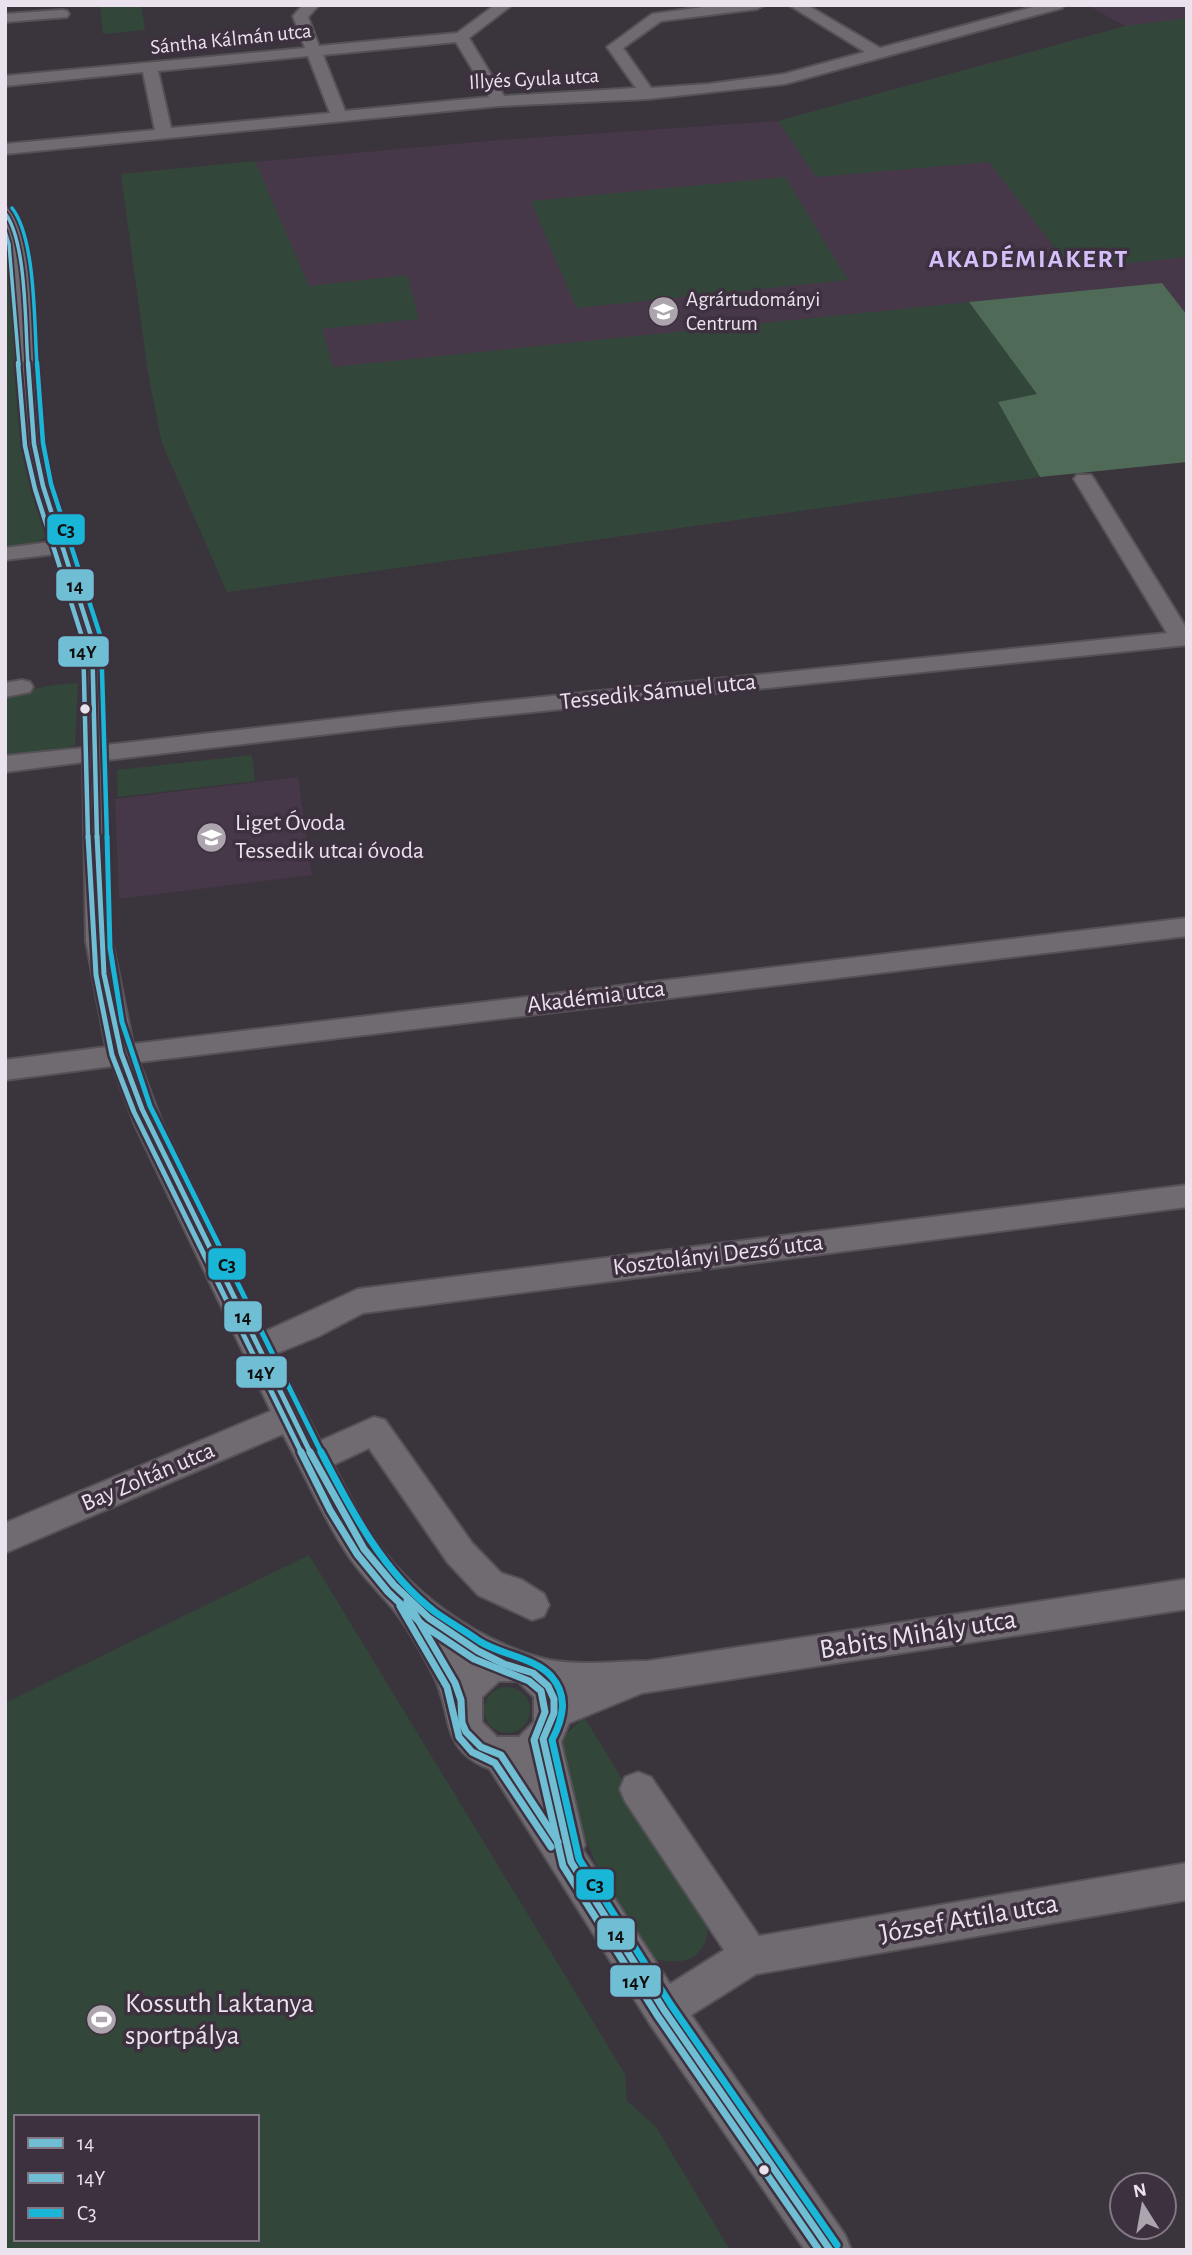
<svg xmlns="http://www.w3.org/2000/svg" width="1192" height="2255" viewBox="0 0 1192 2255" font-family="'Alegreya Sans',sans-serif">
  <style>
    .built { fill: #463749 }
    .green { fill: #324739; fill-rule: evenodd }
    .forest { fill: #506a58 }
    .lines { fill: none; stroke-linecap: round; stroke-linejoin: round }
    .street-casing { stroke: #565057; stroke-width: 4 }
    .street { fill: #706b71; fill-rule: evenodd }
    .bus-1-far3-casing { stroke: #3d303f; stroke-width: 7 }
    .bus-1-far2-casing { stroke: #3d303f; stroke-width: 9 }
    .bus-1-far1-casing { stroke: #3d303f; stroke-width: 10 }
    .bus-1-casing { stroke: #3d303f; stroke-width: 12 }
    .bus-2-far3-casing { stroke: #3d303f; stroke-width: 7 }
    .bus-2-far2-casing { stroke: #3d303f; stroke-width: 9 }
    .bus-2-far1-casing { stroke: #3d303f; stroke-width: 10 }
    .bus-2-casing { stroke: #3d303f; stroke-width: 12 }
    .bus-3-far3-casing { stroke: #3d303f; stroke-width: 7 }
    .bus-3-far2-casing { stroke: #3d303f; stroke-width: 9 }
    .bus-3-far1-casing { stroke: #3d303f; stroke-width: 10 }
    .bus-3-casing { stroke: #3d303f; stroke-width: 12 }
    .bus-1-far3 { stroke: #6fbed4; stroke-width: 3.5 }
    .bus-1-far2 { stroke: #6fbed4; stroke-width: 4.5 }
    .bus-1-far1 { stroke: #6fbed4; stroke-width: 5 }
    .bus-1 { stroke: #6fbed4; stroke-width: 7 }
    .bus-2-far3 { stroke: #6fbed4; stroke-width: 3.5 }
    .bus-2-far2 { stroke: #6fbed4; stroke-width: 4.5 }
    .bus-2-far1 { stroke: #6fbed4; stroke-width: 5 }
    .bus-2 { stroke: #6fbed4; stroke-width: 7 }
    .bus-3-far3 { stroke: #1ab6d8; stroke-width: 3.5 }
    .bus-3-far2 { stroke: #1ab6d8; stroke-width: 4.5 }
    .bus-3-far1 { stroke: #1ab6d8; stroke-width: 5 }
    .bus-3 { stroke: #1ab6d8; stroke-width: 7 }
    .bus-dot { fill: #eae2ec; stroke: #3d303f; stroke-width: 2.5 }
    .labels { text-anchor: middle; dominant-baseline: central; stroke-width: 7; stroke-linejoin: round; paint-order: stroke }
    .far-street-label { font-size: 21px; fill: #eae2ec; stroke: #3d303f }
    .far-poi-label { font-size: 21px; fill: #eae2ec; stroke: #3d303f; text-anchor: start }
    .street-label { font-size: 24px; fill: #eae2ec; stroke: #3d303f }
    .poi-label { font-size: 24px; fill: #eae2ec; stroke: #3d303f; text-anchor: start }
    .far-district-label { font-size: 26px; font-weight: bold; letter-spacing: 2px; fill: #d3c0f9; stroke: #3d303f }
    .near-street-label { font-size: 28px; fill: #eae2ec; stroke: #3d303f }
    .near-poi-label { font-size: 28px; fill: #eae2ec; stroke: #3d303f; text-anchor: start }
    .line-badge { stroke: #3d303f; stroke-width: 2.5 }
    .pale-badge-label { font-size: 19px; text-anchor: middle; font-weight: bold; fill: #111 }
  </style>
  <rect width="100%" height="100%" fill="#3a343c"/>
  <g class="built">
    <path d="M1087,5H1187V462L1039,477L227,592L162,443L148,372L121,174L499,140L778,121L1125,26Z"/>
    <path d="M298,777L312,875L119,899L115,799Z"/>
  </g>
  <g class="green">
    <path d="M100,5H141L145,30L103,34Z"/>
    <path d="M1187,18V257L1071,269L989,162L816,177L778,121L1126,26Z"/>
    <path d="M255,161L309,286L407,275L419,319L322,329L333,367L969,302L1038,394L998,402L1040,477L227,592L162,443L148,372L121,174Z"/>
    <path d="M785,177L848,280L576,308L531,201Z"/>
    <path d="M5,252L9,254L24,449L48,533C38,547 21,546 5,548Z"/>
    <path d="M78,683L75,745L61,750L5,756V695L53,685Z"/>
    <path d="M252,755L255,781L118,797L117,770Z"/>
    <path d="M309,1555L625,2074L627,2101L656,2127L730,2250H5V1703ZM16,2117H257V2239H16Z"/>
    <circle cx="507" cy="1710" r="23"/>
    <path d="M584,1717L698,1903C701,1909 706,1917 707,1923C711,1943 695,1964 674,1961C668,1961 658,1961 653,1958C617,1935 558,1780 562,1738Z"/>
  </g>
  <path class="forest" d="M1162,283L1187,315V462L1040,477L998,402L1037,394L969,302Z"/>
  <g class="lines">
    <defs>
      <g id="street">
        <path d="M303,5H319L308,17L319,46L457,33L495,5H512L469,38L504,96L636,88L607,47L652,14L718,5H764L757,9L661,21L623,48L651,88L708,84L784,74L865,52L789,5H807L880,48L1040,5H1064L1062,8L785,84L648,99L499,106L5,154V144L155,130L143,72L5,86V76L305,48L293,16ZM456,42L489,97L345,111L323,55ZM308,56L330,113L171,128L158,71Z"/>
        <path d="M62,10L67,11L69,14L67,17L5,22V14Z"/>
        <path d="M5,208C19,212 22,230 27,242L44,444L53,486L103,639L106,745L396,712L1167,633L1074,479L1077,475H1091L1094,479L1187,629V645L396,726L107,760L112,941L133,1044L1187,918V936L139,1062L163,1125L264,1332L358,1289L1187,1185V1207L363,1313L319,1336L275,1354L320,1441L374,1417L385,1420L472,1543L501,1573L522,1580L544,1594L549,1605L544,1616L532,1620L478,1595L448,1563L369,1448L333,1465C345,1487 356,1510 369,1531C409,1592 472,1638 541,1658C574,1667 614,1661 648,1661L1187,1579V1609L642,1693L569,1723L561,1742L585,1845L583,1850L670,1984L724,1950L625,1801L620,1789L625,1777L638,1772L651,1777L759,1936L1187,1863V1900L756,1974L691,2015L845,2235L851,2250H805L650,2024L490,1769C438,1749 454,1714 433,1674C422,1653 409,1629 394,1610C378,1591 360,1574 346,1552C322,1515 304,1473 283,1434L5,1553V1523L271,1411L135,1125L113,1066L5,1080V1060L106,1047L86,941L83,762L5,772V756L83,748L81,639L55,554L5,560V548L51,542L33,486L24,444ZM499,1681H518L534,1697V1722L519,1737H497L482,1722V1697Z"/>
        <path d="M22,680L30,682L33,687L30,692L5,697V683Z"/>
      </g>
    </defs>
    <use href="#street" class="street-casing"/>
    <use href="#street" class="street"/>
    <defs>
      <path id="bus-1-far3" d="M5,213C27,242 25,327 28,365"/>
      <path id="bus-1-far2" d="M28,363L34,444L43,486L92,639L97,838"/>
      <path id="bus-1-far1" d="M97,836L104,974L121,1053L142,1109L311,1454"/>
      <g id="bus-1">
        <path d="M310,1452L364,1549L394,1585L429,1618L478,1651L504,1664L533,1673L548,1686L554,1699V1713L543,1739L571,1862L664,2010L830,2250"/>
        <path d="M407,1601L455,1683L461,1700L462,1723L466,1732L481,1747L501,1755L558,1842"/>
      </g>
      <path id="bus-2-far3" d="M5,231L9,244L19,365"/>
      <path id="bus-2-far2" d="M18,363L25,446L35,489L83,640L88,838"/>
      <path id="bus-2-far1" d="M88,836L96,975L112,1055L134,1112L302,1454"/>
      <g id="bus-2">
        <path d="M301,1452L330,1510L357,1554L388,1592L423,1625L474,1659L529,1681L541,1691L545,1712L534,1740L563,1866L657,2015L819,2250"/>
        <path d="M400,1606L447,1687L459,1737L472,1752L495,1763L551,1847"/>
      </g>
      <path id="bus-3-far3" d="M12,208C36,239 34,324 37,365"/>
      <path id="bus-3-far2" d="M37,363L43,443L51,484L101,638L107,838"/>
      <path id="bus-3-far1" d="M107,836L110,948L122,1022L150,1106L322,1454"/>
      <path id="bus-3" d="M321,1452C351,1510 382,1571 435,1612C449,1622 465,1631 479,1641C501,1655 533,1657 551,1676C569,1696 563,1719 552,1740L579,1859L671,2005L837,2245"/>
    </defs>
    <use href="#bus-1-far3" class="bus-1-far3-casing"/>
    <use href="#bus-1-far2" class="bus-1-far2-casing"/>
    <use href="#bus-1-far1" class="bus-1-far1-casing"/>
    <use href="#bus-1" class="bus-1-casing"/>
    <use href="#bus-2-far3" class="bus-2-far3-casing"/>
    <use href="#bus-2-far2" class="bus-2-far2-casing"/>
    <use href="#bus-2-far1" class="bus-2-far1-casing"/>
    <use href="#bus-2" class="bus-2-casing"/>
    <use href="#bus-3-far3" class="bus-3-far3-casing"/>
    <use href="#bus-3-far2" class="bus-3-far2-casing"/>
    <use href="#bus-3-far1" class="bus-3-far1-casing"/>
    <use href="#bus-3" class="bus-3-casing"/>
    <use href="#bus-1-far3" class="bus-1-far3"/>
    <use href="#bus-1-far2" class="bus-1-far2"/>
    <use href="#bus-1-far1" class="bus-1-far1"/>
    <use href="#bus-1" class="bus-1"/>
    <use href="#bus-2-far3" class="bus-2-far3"/>
    <use href="#bus-2-far2" class="bus-2-far2"/>
    <use href="#bus-2-far1" class="bus-2-far1"/>
    <use href="#bus-2" class="bus-2"/>
    <use href="#bus-3-far3" class="bus-3-far3"/>
    <use href="#bus-3-far2" class="bus-3-far2"/>
    <use href="#bus-3-far1" class="bus-3-far1"/>
    <use href="#bus-3" class="bus-3"/>
  </g>
  <defs>
    <symbol id="university-disc" viewBox="-11 -11 22 22"><circle r="9.5" fill="#aca5ae" stroke="#3d303f"/><path d="M0-5L7-2L0 1L-7-2ZM-4 1L0 2.5L4 1V4Q0 6-4 4Z" fill="#fff"/></symbol>
    <symbol id="school-disc" viewBox="-11 -11 22 22"><circle r="9.5" fill="#aca5ae" stroke="#3d303f"/><path d="M0-5L7-2L0 1L-7-2ZM-4 1L0 2.5L4 1V4Q0 6-4 4Z" fill="#fff"/></symbol>
    <symbol id="stadium-disc" viewBox="-11 -11 22 22"><circle r="9.5" fill="#aca5ae" stroke="#3d303f"/><path d="M0-5a6.5 5 0 1 0 0 10a6.5 5 0 1 0 0-10ZM-3.5-1.8h7v3.6h-7Z" fill="#fff"/></symbol>
  </defs>
  <g fill-rule="evenodd">
    <use href="#university-disc" x="646" y="294" width="35" height="35"/>
    <use href="#school-disc" x="194" y="820" width="35" height="35"/>
    <use href="#stadium-disc" x="84" y="2002" width="35" height="35"/>
  </g>
  <g class="bus-dot">
    <circle cx="85" cy="709" r="6"/>
    <circle cx="764" cy="2170" r="6"/>
  </g>
  <g class="labels">
    <g class="far-street-label">
      <text transform="translate(231 39) rotate(-6)">Sántha Kálmán utca</text>
      <text transform="translate(534 79) rotate(-3)">Illyés Gyula utca</text>
    </g>
    <g class="far-poi-label">
      <text x="686" y="299">Agrártudományi<tspan x="686" dy="24">Centrum</tspan></text>
    </g>
    <g class="street-label">
      <text transform="translate(658 692) rotate(-6)">Tessedik Sámuel utca</text>
      <text transform="translate(596 997) rotate(-7)">Akadémia utca</text>
      <text transform="translate(718 1255) rotate(-7)">Kosztolányi Dezső utca</text>
      <text transform="translate(148 1477) rotate(-23)">Bay Zoltán utca</text>
    </g>
    <g class="poi-label">
      <text x="235" y="823">Liget Óvoda<tspan x="235" dy="28">Tessedik utcai óvoda</tspan></text>
    </g>
    <g class="far-district-label">
      <text x="1029" y="259">AKADÉMIAKERT</text>
    </g>
    <g class="near-street-label">
      <text transform="translate(918 1635) rotate(-9)">Babits Mihály utca</text>
      <text transform="translate(969 1919) rotate(-10)">József Attila utca</text>
    </g>
    <g class="near-poi-label">
      <text x="125" y="2004">Kossuth Laktanya<tspan x="125" dy="32">sportpálya</tspan></text>
    </g>
  </g>
  <g class="line-badge">
    <rect x="46" y="513" width="40" height="33" rx="7" fill="#1ab6d8"/>
    <rect x="55" y="568" width="40" height="34" rx="7" fill="#6fbed4"/>
    <rect x="57" y="635" width="53" height="33" rx="7" fill="#6fbed4"/>
    <rect x="207" y="1247" width="40" height="34" rx="7" fill="#1ab6d8"/>
    <rect x="223" y="1300" width="40" height="33" rx="7" fill="#6fbed4"/>
    <rect x="235" y="1355" width="53" height="34" rx="7" fill="#6fbed4"/>
    <rect x="575" y="1868" width="40" height="33" rx="7" fill="#1ab6d8"/>
    <rect x="596" y="1917" width="40" height="34" rx="7" fill="#6fbed4"/>
    <rect x="609" y="1964" width="53" height="34" rx="7" fill="#6fbed4"/>
  </g>
  <g class="pale-badge-label">
    <text x="66" y="536">C3</text>
    <text x="75" y="592">14</text>
    <text x="83" y="658">14Y</text>
    <text x="227" y="1271">C3</text>
    <text x="243" y="1323">14</text>
    <text x="261" y="1379">14Y</text>
    <text x="595" y="1891">C3</text>
    <text x="616" y="1941">14</text>
    <text x="636" y="1988">14Y</text>
  </g>
  <rect width="1192" height="2255" fill="none" stroke="#eae2ec" stroke-width="14"/>
  <rect x="14" y="2115" width="245" height="126" fill="#3d303f" stroke="#827784" stroke-width="2"/>
  <rect x="28" y="2138" width="35" height="10" fill="#6fbed4" stroke="#827784" stroke-width="2"/>
  <text x="77" y="2150" font-size="21" fill="#eae2ec">14</text>
  <rect x="28" y="2173" width="35" height="10" fill="#6fbed4" stroke="#827784" stroke-width="2"/>
  <text x="77" y="2185" font-size="21" fill="#eae2ec">14Y</text>
  <rect x="28" y="2208" width="35" height="10" fill="#1ab6d8" stroke="#827784" stroke-width="2"/>
  <text x="77" y="2220" font-size="21" fill="#eae2ec">C3</text>
  <g transform="translate(1143 2206) rotate(349)"><circle r="33" fill="#3d303f" stroke="#827784" stroke-width="2"/>
  <path d="M0-5L12 26L0 18L-12 26Z" fill="#aca5ae"/>
  <text y="-10" font-size="19" font-weight="bold" text-anchor="middle" fill="#eae2ec">N</text>
  </g>
</svg>
